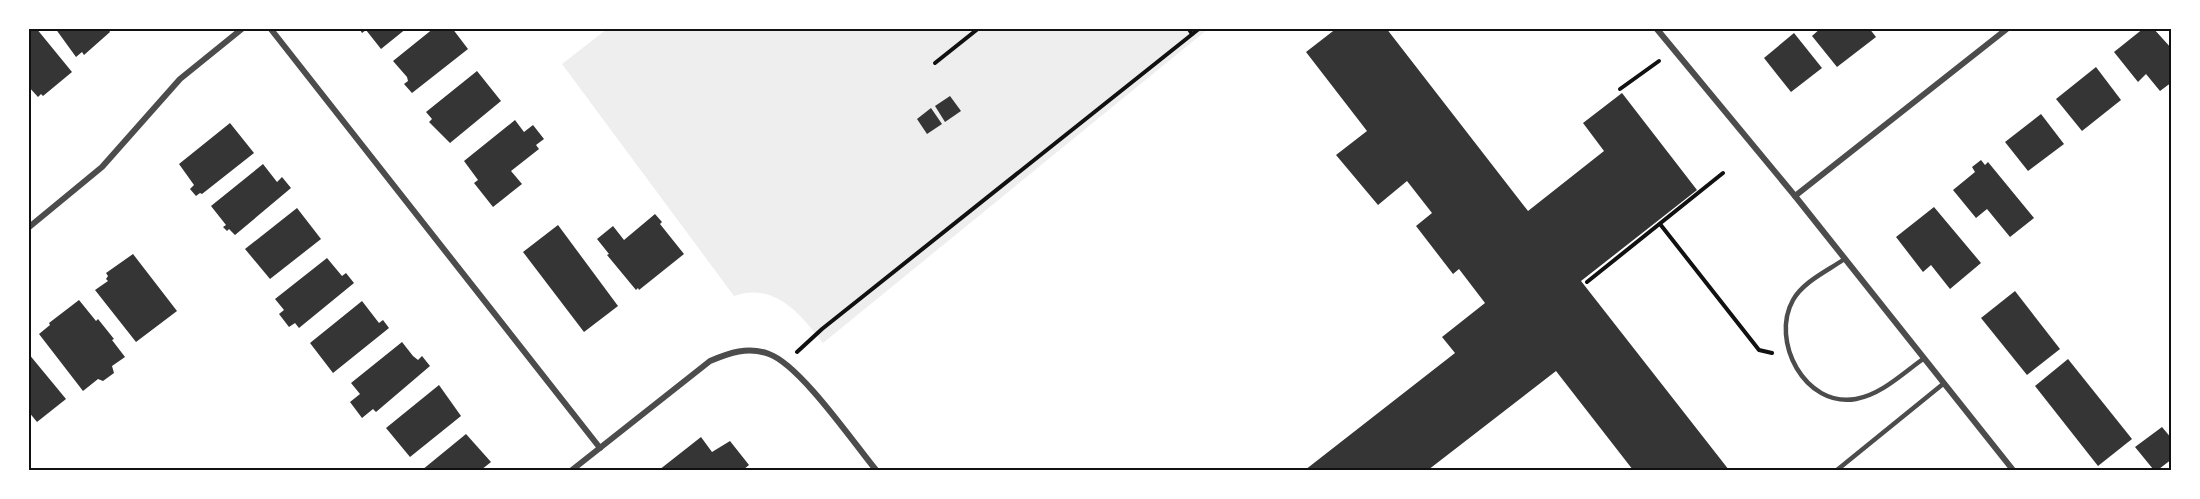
<svg xmlns="http://www.w3.org/2000/svg" width="2200" height="499" viewBox="0 0 2200 499" font-family="'Fira Sans',sans-serif">
  <style>
    .green { fill: #eee }
    .building { fill: #353535 }
    .lines { fill: none; stroke-linecap: round; stroke-linejoin: round }
    .path { stroke: #111; stroke-width: 4 }
    .service { stroke: #4c4c4c; stroke-width: 4.5 }
    .minor { stroke: #4c4c4c; stroke-width: 6 }
    .neatline { fill: none; stroke: #111; stroke-width: 2 }
  </style>
  <rect width="100%" height="100%" fill="#fff"/>
  <path class="green" d="M607,29H1208L823,343C800,314 775,282 734,296L562,64Z"/>
  <g class="building">
    <path d="M28,28H36L72,72L43,96L41,94L38,97L28,86Z"/>
    <path d="M55,28H108L110,32L84,55L82,52L76,57Z"/>
    <path d="M359,28H407L381,49L366,30L362,33Z"/>
    <path d="M434,28H452L468,49L412,93L404,84L408,81L407,77L393,61Z"/>
    <path d="M1337,28H1386L1528,211L1604,151L1583,123L1622,93L1697,190L1581,281L1729,470H1633L1556,371L1428,470H1305L1455,353L1442,337L1485,303L1459,269L1453,274L1416,226L1432,213L1407,181L1378,205L1336,155L1367,131L1306,52Z"/>
    <path d="M1821,28H1869L1876,37L1837,67L1812,36Z"/>
    <path d="M2144,28H2153L2172,49V82L2160,91L2146,74L2138,82L2114,52Z"/>
    <path d="M1794,33L1822,68L1791,92L1764,58Z"/>
    <path d="M2096,67L2121,100L2082,131L2056,99Z"/>
    <path d="M477,71L501,101L450,143L429,122L432,119L426,112Z"/>
    <path d="M950,96L961,111L945,122L935,106Z"/>
    <path d="M931,108L942,124L927,134L917,119Z"/>
    <path d="M2041,114L2064,144L2028,171L2005,142Z"/>
    <path d="M515,120L524,132L533,125L544,139L536,145L539,149L511,171L522,184L493,207L474,183L478,180L464,161Z"/>
    <path d="M230,123L254,153L202,194L200,193L196,196L190,189L194,185L179,164Z"/>
    <path d="M1981,160L1985,165L1988,162L2034,218L2010,237L1987,209L1976,218L1953,190L1975,172L1972,167Z"/>
    <path d="M263,164L277,182L282,177L291,188L235,235L229,229L227,231L223,227L226,225L211,206Z"/>
    <path d="M1934,207L1981,263L1950,289L1931,265L1923,272L1896,237Z"/>
    <path d="M297,208L321,239L270,279L245,249Z"/>
    <path d="M655,214L662,222L660,224L684,254L639,290L638,288L636,290L607,255L609,254L597,239L613,226L624,240Z"/>
    <path d="M558,225L618,306L584,332L523,252Z"/>
    <path d="M133,254L177,311L136,342L95,290L108,281L106,279L108,276L106,273Z"/>
    <path d="M327,258L342,276L346,273L354,283L299,328L295,323L289,327L279,314L284,310L275,299Z"/>
    <path d="M2015,291L2060,349L2027,375L1981,318Z"/>
    <path d="M79,300L96,321L98,319L114,339L112,340L125,357L112,366L114,373L103,381L98,379L83,391L39,334L50,325L49,323Z"/>
    <path d="M362,301L379,323L383,320L389,328L333,373L310,343Z"/>
    <path d="M402,342L413,356L418,360L422,356L430,366L376,412L373,409L362,418L350,402L360,394L351,383Z"/>
    <path d="M28,353L66,399L37,422L28,411Z"/>
    <path d="M2068,359L2132,439L2098,466L2035,386Z"/>
    <path d="M439,385L461,416L410,457L386,428Z"/>
    <path d="M2162,427L2172,439V459L2159,469L2160,470H2151L2153,469L2135,447Z"/>
    <path d="M466,434L491,462L481,470H422Z"/>
    <path d="M701,437L712,452L730,441L749,465L743,470H659Z"/>
  </g>
  <g class="lines">
    <g class="path">
      <path d="M1188,28L1192,34"/>
      <path d="M935,63L979,28"/>
      <path d="M1620,89L1659,61"/>
      <path d="M1660,224L1759,350L1772,353"/>
      <path d="M1587,282L1723,173"/>
      <path d="M797,352L822,329L1200,28"/>
    </g>
    <g class="service">
      <path d="M1843,260C1827,271 1803,282 1793,300C1770,341 1805,408 1856,399C1882,394 1902,374 1923,359"/>
      <path d="M1837,470L1943,384"/>
    </g>
    <g class="minor">
      <path d="M270,28L600,448"/>
      <path d="M1656,28L1795,196L2013,470"/>
      <path d="M1795,196L2008,28"/>
      <path d="M28,228L102,167L180,79L243,28"/>
      <path d="M572,470L710,361C729,353 748,346 769,354C800,365 853,442 876,470"/>
    </g>
  </g>
  <rect width="2200" height="499" fill="none" stroke="#ffffff" stroke-width="60"/>
  <rect x="30" y="30" width="2140" height="439" class="neatline"/>
</svg>
